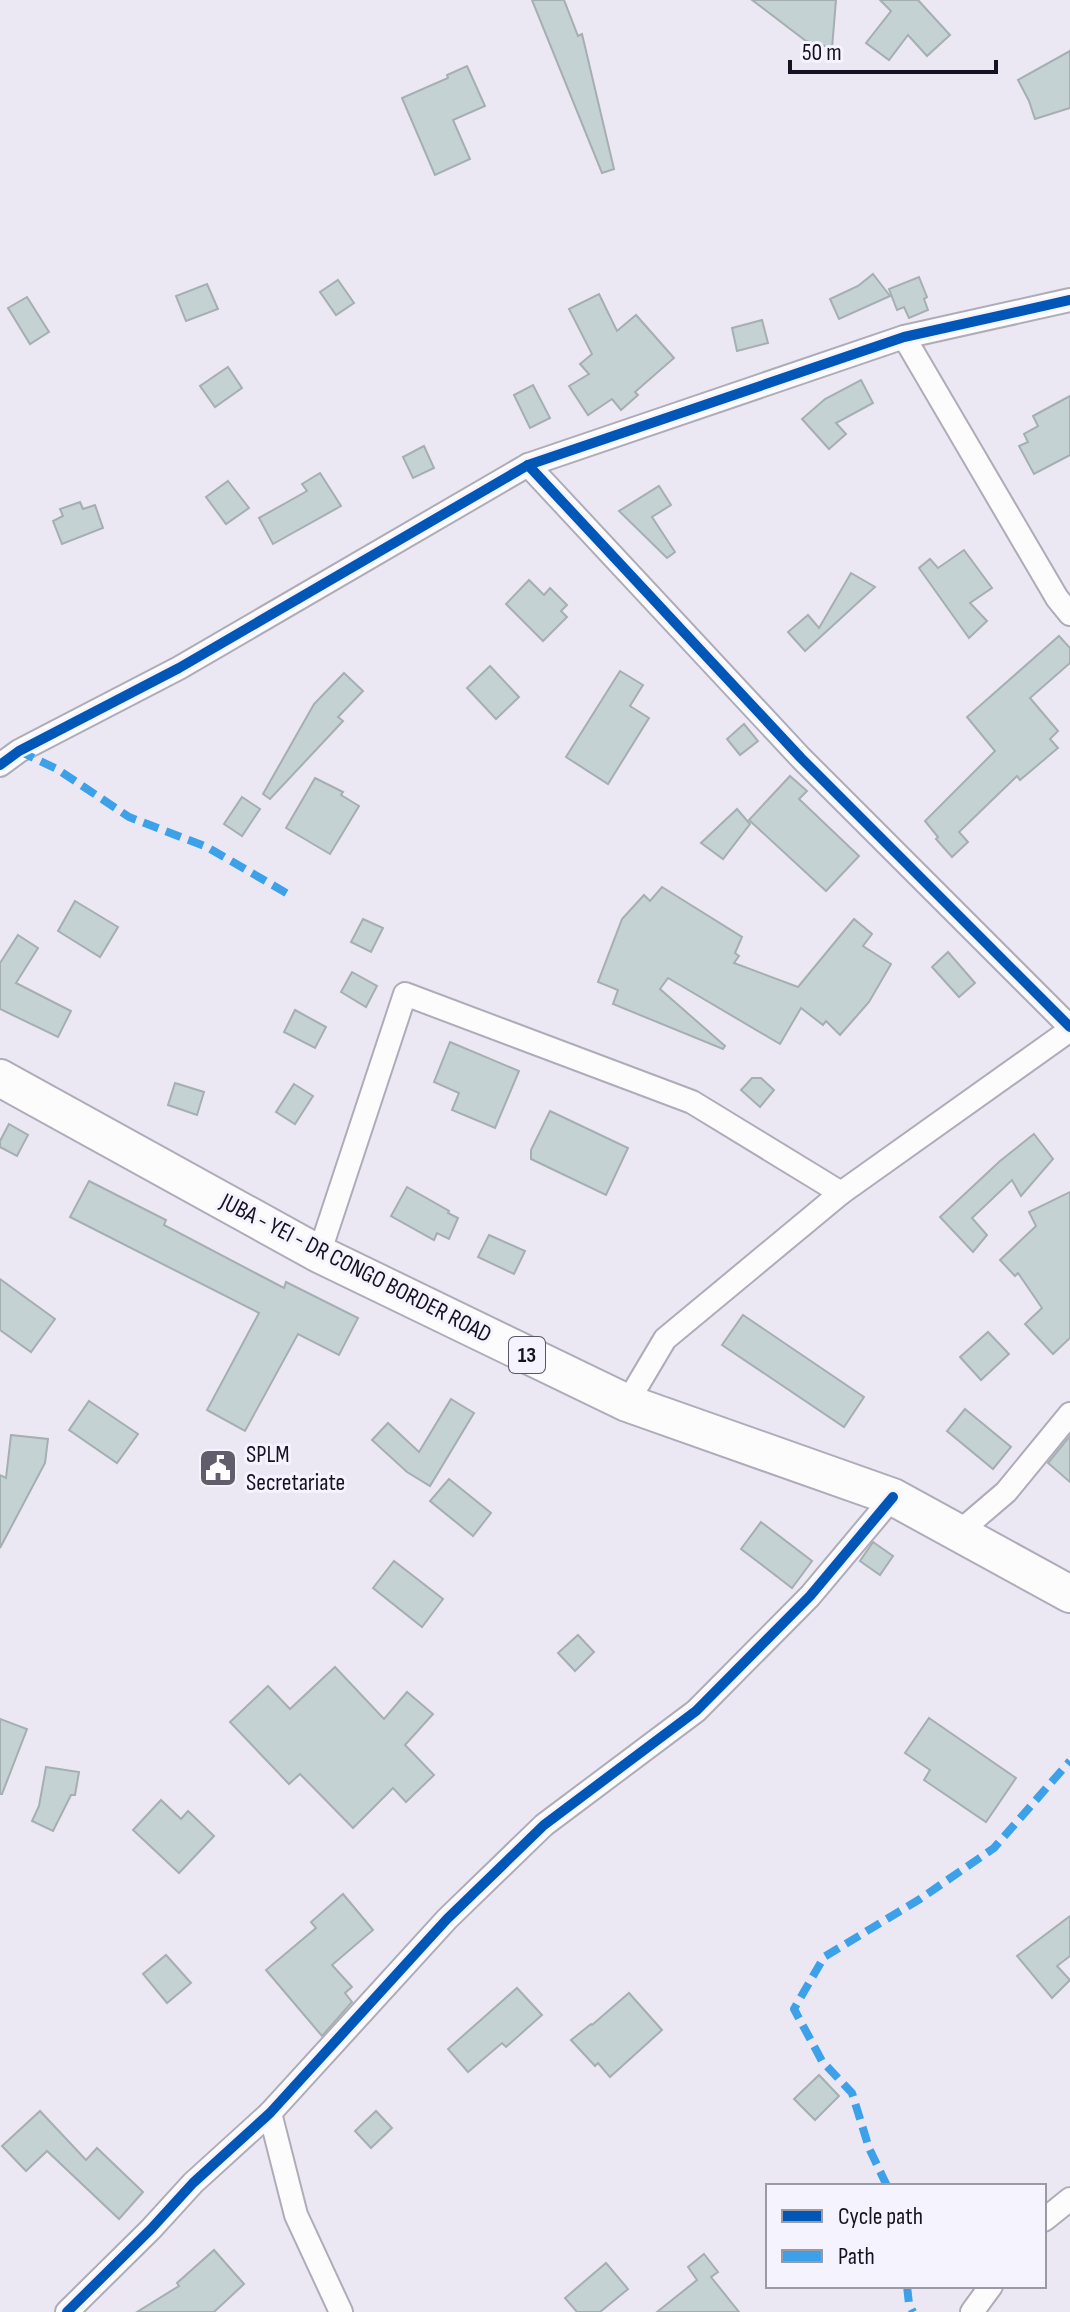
<svg xmlns="http://www.w3.org/2000/svg" width="1070" height="2312" viewBox="0 0 1070 2312" font-family="'Sofia Sans Condensed',sans-serif">
  <style>
    .building { fill: #c4d2d4; stroke: #a5afb1; stroke-width: 2 }
    .lines { fill: none; stroke-linecap: round; stroke-linejoin: round }
    .street-casing { stroke: #afacb9; stroke-width: 26 }
    .primary-casing { stroke: #afacb9; stroke-width: 40 }
    .street { stroke: #fcfcfd; stroke-width: 22 }
    .primary { stroke: #fcfcfd; stroke-width: 36 }
    .quiet { stroke: #3da1ea; stroke-width: 8; stroke-dasharray: 16 8; stroke-linecap: butt }
    .cycleway-casing { stroke: #f5f3fd; stroke-width: 15 }
    .cycleway { stroke: #0057b8; stroke-width: 10 }
    .labels { text-anchor: middle; dominant-baseline: central; stroke-width: 6; stroke-linejoin: round; paint-order: stroke }
    .shield { fill: #f5f3fd; stroke: #5a5664; stroke-width: 2 }
    .shield-label { font-size: 22px; font-weight: bold; fill: #171223 }
    .street-label { font-size: 24px; fill: #171223; stroke: #f5f3fd }
    .poi-label { font-size: 24px; fill: #171223; stroke: #f5f3fd; text-anchor: start }
  </style>
  <rect width="100%" height="100%" fill="#ebe8f4"/>
  <g class="building">
    <path d="M532,0H564L578,36L582,34L614,169L602,173Z"/>
    <path d="M752,0H836L832,48L806,41Z"/>
    <path d="M880,0H918L950,35L927,56L908,35L889,60L866,43L891,11Z"/>
    <path d="M1070,51V108L1035,119L1029,101L1018,80Z"/>
    <path d="M467,66L485,106L453,120L470,159L435,175L402,98L448,78L447,75Z"/>
    <path d="M873,274L890,296L839,319L830,299L858,286Z"/>
    <path d="M919,277L927,297L924,299L928,310L909,318L904,307L897,310L889,289Z"/>
    <path d="M338,280L354,303L336,315L320,292Z"/>
    <path d="M207,284L218,309L186,321L176,296Z"/>
    <path d="M599,294L617,331L636,315L674,358L635,392L638,395L621,410L612,399L588,415L569,386L589,374L580,364L592,354L569,309Z"/>
    <path d="M27,297L49,332L30,344L8,308Z"/>
    <path d="M762,320L768,343L737,351L732,328Z"/>
    <path d="M228,367L242,388L215,407L200,386Z"/>
    <path d="M861,380L873,403L836,423L846,434L829,449L802,419L825,399Z"/>
    <path d="M533,385L550,418L530,428L514,395Z"/>
    <path d="M1070,396V455L1034,474L1019,446L1028,442L1024,434L1038,426L1033,416Z"/>
    <path d="M424,446L434,468L413,478L403,457Z"/>
    <path d="M320,473L341,506L273,544L259,518L307,491L302,484Z"/>
    <path d="M228,481L249,508L226,524L206,497Z"/>
    <path d="M659,486L671,505L652,517L675,552L667,558L619,511Z"/>
    <path d="M80,502L83,509L95,505L103,528L62,544L53,521L63,516L60,509Z"/>
    <path d="M964,550L992,588L970,603L987,621L969,638L919,568L930,559L938,568Z"/>
    <path d="M851,573L875,587L805,651L788,632L808,615L819,628Z"/>
    <path d="M529,580L544,595L550,588L567,605L561,611L567,617L543,641L506,604Z"/>
    <path d="M1059,636L1070,648V663L1030,698L1058,731L1050,739L1058,748L1020,780L1017,776L959,832L968,842L952,857L936,839L938,837L925,821L995,751L967,717Z"/>
    <path d="M490,666L519,697L496,719L467,688Z"/>
    <path d="M620,671L643,685L630,706L649,718L608,784L566,757Z"/>
    <path d="M344,673L363,691L338,717L343,721L270,799L263,794L314,704Z"/>
    <path d="M744,724L758,741L740,755L727,739Z"/>
    <path d="M790,776L807,791L799,799L859,856L826,891L749,820Z"/>
    <path d="M315,778L343,792L341,795L359,806L330,854L286,828Z"/>
    <path d="M242,797L260,809L242,836L224,824Z"/>
    <path d="M737,809L750,824L723,859L701,843Z"/>
    <path d="M662,887L742,937L735,953L739,956L734,963L798,987L854,919L872,934L863,946L891,964L869,1002L840,1035L826,1021L823,1025L801,1008L780,1044L668,978L660,989L725,1046L723,1049L613,1004L618,990L598,982L622,919L644,895L650,901Z"/>
    <path d="M75,901L118,927L100,957L58,931Z"/>
    <path d="M363,919L383,928L371,952L351,942Z"/>
    <path d="M18,935L38,948L16,983L71,1011L58,1037L0,1009V963Z"/>
    <path d="M948,952L975,983L959,997L932,967Z"/>
    <path d="M352,972L377,986L366,1007L341,992Z"/>
    <path d="M295,1010L326,1027L315,1048L284,1032Z"/>
    <path d="M450,1042L519,1071L495,1128L452,1110L459,1093L434,1082Z"/>
    <path d="M752,1078H761L774,1090L760,1107L741,1090Z"/>
    <path d="M175,1083L204,1092L197,1115L168,1105Z"/>
    <path d="M294,1084L313,1096L295,1124L276,1112Z"/>
    <path d="M550,1111L628,1148L606,1195L531,1159V1150Z"/>
    <path d="M9,1124L28,1135L17,1156L0,1147V1141Z"/>
    <path d="M1034,1134L1053,1159L1021,1196L1012,1180L972,1218L987,1235L973,1252L940,1217L1000,1161Z"/>
    <path d="M89,1181L166,1220L164,1225L284,1288L286,1282L358,1318L339,1355L298,1334L245,1431L207,1410L259,1313L70,1217Z"/>
    <path d="M407,1187L449,1211L448,1213L458,1218L449,1239L437,1233L434,1240L391,1216Z"/>
    <path d="M1070,1192V1338L1053,1354L1025,1324L1042,1308L1018,1273L1015,1276L1000,1260L1036,1226L1029,1212Z"/>
    <path d="M489,1235L525,1251L514,1274L478,1257Z"/>
    <path d="M0,1279L55,1319L31,1352L0,1330Z"/>
    <path d="M743,1315L864,1397L844,1427L722,1345Z"/>
    <path d="M988,1332L1009,1354L981,1380L960,1357Z"/>
    <path d="M451,1399L474,1413L430,1486L407,1472L372,1440L388,1423L419,1452Z"/>
    <path d="M89,1401L138,1434L117,1463L69,1430Z"/>
    <path d="M965,1409L1011,1447L993,1469L947,1431Z"/>
    <path d="M11,1435L48,1439L45,1463L0,1548V1475L6,1478Z"/>
    <path d="M1070,1436V1482L1048,1463Z"/>
    <path d="M449,1479L491,1513L473,1536L430,1501Z"/>
    <path d="M761,1522L812,1561L792,1588L741,1549Z"/>
    <path d="M873,1542L893,1556L880,1575L860,1561Z"/>
    <path d="M394,1561L443,1599L422,1627L373,1588Z"/>
    <path d="M578,1635L594,1652L575,1671L558,1653Z"/>
    <path d="M335,1667L384,1719L407,1692L433,1714L405,1745L434,1775L406,1802L393,1788L353,1828L300,1774L289,1784L230,1722L268,1686L290,1709Z"/>
    <path d="M929,1718L1016,1778L986,1822L924,1780L930,1770L905,1753Z"/>
    <path d="M0,1719L27,1729L2,1794H0Z"/>
    <path d="M46,1767L79,1772L75,1795H71L53,1831L32,1821L39,1806Z"/>
    <path d="M161,1800L181,1819L188,1811L214,1836L179,1873L133,1830Z"/>
    <path d="M343,1894L373,1930L332,1965L352,1987L345,1993L352,2002L322,2036L266,1970L316,1928L311,1922Z"/>
    <path d="M1070,1916V1956L1057,1966L1070,1980L1052,1998L1017,1956Z"/>
    <path d="M166,1955L191,1983L167,2003L143,1974Z"/>
    <path d="M517,1988L542,2015L506,2047L502,2043L468,2072L448,2049Z"/>
    <path d="M629,1993L662,2030L610,2077L598,2063L595,2066L571,2040L591,2024L592,2025Z"/>
    <path d="M819,2075L839,2096L815,2120L794,2099Z"/>
    <path d="M40,2111L86,2160L97,2148L143,2192L119,2219L47,2151L26,2171L2,2146Z"/>
    <path d="M376,2111L392,2128L371,2148L355,2131Z"/>
    <path d="M214,2250L244,2284L214,2312H137L179,2286L177,2283Z"/>
    <path d="M704,2254L718,2272L711,2277L739,2312H657L697,2280L688,2267Z"/>
    <path d="M606,2263L628,2289L600,2312H577L565,2298Z"/>
  </g>
  <g class="lines">
    <defs>
      <g id="street">
        <path d="M904,337L1057,598L1070,614"/>
        <path d="M528,465L801,758L1070,1027"/>
        <path d="M0,765L19,751L179,668L528,465L904,337L1070,300"/>
        <path d="M319,1254L405,994L692,1102L841,1193"/>
        <path d="M627,1403L665,1339L841,1193L1070,1030"/>
        <path d="M958,1533L1006,1492L1070,1414"/>
        <path d="M270,2113L296,2215L341,2312"/>
        <path d="M1044,2220L1070,2199"/>
        <path d="M67,2312L151,2229L193,2183L270,2113L447,1919L544,1825L696,1711L810,1596L893,1497"/>
        <path d="M972,2312L991,2286"/>
      </g>
      <path id="primary" d="M0,1078L319,1254L627,1403L893,1497L1070,1594"/>
    </defs>
    <use href="#street" class="street-casing"/>
    <use href="#primary" class="primary-casing"/>
    <use href="#street" class="street"/>
    <use href="#primary" class="primary"/>
    <g class="quiet">
      <path d="M19,751L57,769L129,817L207,847L288,894"/>
      <path d="M887,2186L869,2148L852,2093L822,2061L794,2009L824,1957L920,1899L994,1848L1070,1761"/>
      <path d="M907,2286L909,2304L913,2312"/>
    </g>
    <defs>
      <g id="cycleway">
        <path d="M528,465L801,758L1070,1027"/>
        <path d="M0,765L19,751L179,668L528,465L904,337L1070,300"/>
        <path d="M67,2312L151,2229L193,2183L270,2113L447,1919L544,1825L696,1711L810,1596L893,1497"/>
      </g>
    </defs>
    <use href="#cycleway" class="cycleway-casing"/>
    <use href="#cycleway" class="cycleway"/>
  </g>
  <defs>
    <symbol id="civic-square" viewBox="-11 -11 22 22"><rect x="-9" y="-9" width="18" height="18" rx="4" fill="#615d6c" stroke="#f5f3fd"/><path d="M-.6-6.5H3V-4.5H.6V-3L4-1V1h2V6H-6V1h2V-1L-.6-3ZM-1.2 2.5V6h2.4V2.5Z" fill="#fff"/></symbol>
  </defs>
  <g fill-rule="evenodd">
    <use href="#civic-square" x="196" y="1446" width="44" height="44"/>
  </g>
  <g class="labels">
    <rect class="shield" x="509" y="1337" width="36" height="36" rx="6"/>
    <g class="shield-label">
      <text x="527" y="1355">13</text>
    </g>
    <g class="street-label">
      <text transform="translate(356 1268) rotate(27)">JUBA - YEI - DR CONGO BORDER ROAD</text>
    </g>
    <g class="poi-label">
      <text x="246" y="1454">SPLM<tspan x="246" dy="28">Secretariate</tspan></text>
    </g>
  </g>
  <rect x="766" y="2184" width="280" height="104" fill="#f5f3fd" stroke="#9c99a6" stroke-width="2"/>
  <rect x="782" y="2210" width="40" height="12" fill="#0057b8" stroke="#9c99a6" stroke-width="2"/>
  <text x="838" y="2224" font-size="24" fill="#171223">Cycle path</text>
  <rect x="782" y="2250" width="40" height="12" fill="#3da1ea" stroke="#9c99a6" stroke-width="2"/>
  <text x="838" y="2264" font-size="24" fill="#171223">Path</text>
  <path d="M790 60v12h206v-12" fill="none" stroke="#171223" stroke-width="4"/>
  <text x="802" y="60" font-size="24" fill="#171223" stroke="#f5f3fd" stroke-width="6" paint-order="stroke">50 m</text>
</svg>
